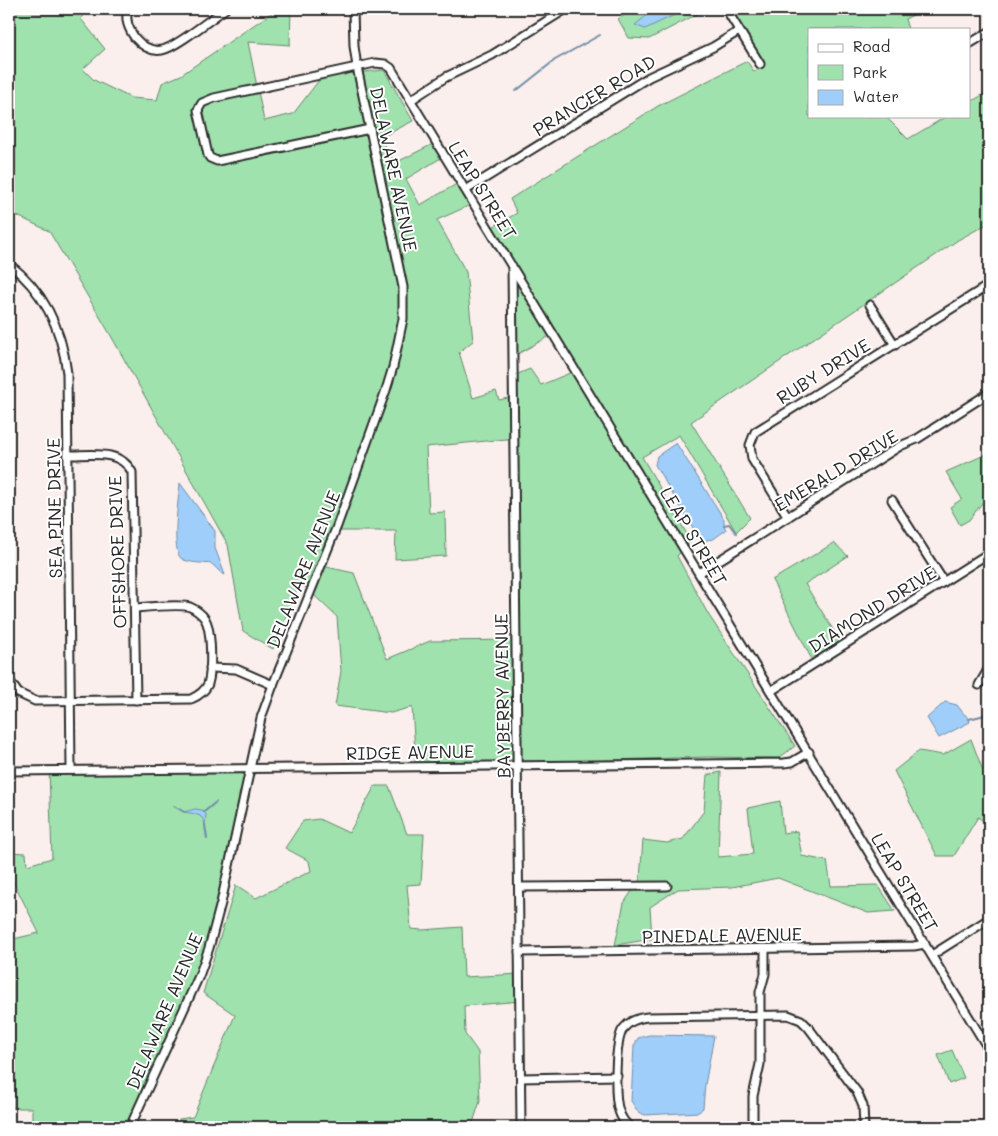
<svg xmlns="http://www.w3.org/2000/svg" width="998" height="1136" viewBox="0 0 998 1136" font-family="Mali,sans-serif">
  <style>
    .green { fill: #9fe2ad; stroke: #65866c; fill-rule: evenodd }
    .water { fill: #9fcefa; stroke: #718da7 }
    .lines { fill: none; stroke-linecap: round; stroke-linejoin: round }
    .stream { stroke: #718da7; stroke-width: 2 }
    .minor-casing { stroke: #2b2b2b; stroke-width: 11 }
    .minor { stroke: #fff; stroke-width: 7 }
    .labels { text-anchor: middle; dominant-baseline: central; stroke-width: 4; stroke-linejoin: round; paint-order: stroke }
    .street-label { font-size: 18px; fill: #2b2b2b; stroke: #fff }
  </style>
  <rect width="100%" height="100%" fill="#faefec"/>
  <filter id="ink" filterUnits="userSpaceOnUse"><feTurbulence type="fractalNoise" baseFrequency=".02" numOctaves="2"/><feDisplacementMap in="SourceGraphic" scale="10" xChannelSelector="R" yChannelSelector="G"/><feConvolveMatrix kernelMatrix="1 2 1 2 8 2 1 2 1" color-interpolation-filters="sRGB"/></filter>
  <g filter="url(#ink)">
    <g class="green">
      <path d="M9,9H87L81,19L105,49L83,69L94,80L131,98L157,100L162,83L181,75L277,9H291L290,45L248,42L264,121L293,114L323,75L358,68L364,72L384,70L413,121L380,138L395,163L437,142L446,155L406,179L420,205L462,181L475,203L437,220L466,272L473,341L459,352L473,398L496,391L499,400L517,396L513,376L530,369L541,385L577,370L555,333L514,356L512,263L491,228L517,213L510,199L658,106L747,61L754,72L763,65L727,9H925L905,19L908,29H809V116H885L908,139L947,116H969V103L989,91V223L958,240L691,422L750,518L736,532L679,435L642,457L691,541L677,556L708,614L795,746L779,758L708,757L416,766L412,707L391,713L335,706L341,671L337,617L300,582L273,649L243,631L228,545L110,334L49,231L9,212ZM517,438L519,640L430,641L387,659L354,573L322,566L335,531H396L395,559L446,556L445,512L429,513L426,447Z"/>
      <path d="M635,9H707L649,39L629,38L618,19Z"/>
      <path d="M989,453V494L969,520L960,525L950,507L962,499L946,472Z"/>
      <path d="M834,543L848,556L805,584L843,646L814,664L772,580Z"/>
      <path d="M971,739L989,787V826L978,817L954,856H937L894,771L919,751L943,755Z"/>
      <path d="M49,769H249L212,939L130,1127H32V1108H9V940L39,933L9,873V852L26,853L27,865L52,858Z"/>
      <path d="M721,772L718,857L753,854L748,808L780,801L783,833L797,831L802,856L827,861L831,886L878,885L895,911L868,913L778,878L732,887L678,889L650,907L652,939L615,945L624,903L640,879L643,840L667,843L683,839L704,811L707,775Z"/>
      <path d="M375,786H389L407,834H424L421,884L407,885L411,929L422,930L462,927L464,977L521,974V1001L464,1006L465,1034L478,1052L480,1101L473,1123H454V1127H181L179,1119L193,1117L235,1015L203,993L236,885L256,898L311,871L309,861L285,848L303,821L319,819L349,833Z"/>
      <path d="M952,1050L964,1078L949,1084L938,1055Z"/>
    </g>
    <g class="water">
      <path d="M655,9H684L683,11L645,29L635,25Z"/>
      <path d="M676,443L724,519V525L726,530L712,540L708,539L704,544L701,543L698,536L655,465L657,456Z"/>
      <path d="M180,483L215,531V548L225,575L219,571L212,564C203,563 189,563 182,559C170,553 179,496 180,483Z"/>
      <path d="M945,702L957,705L964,714L968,717L970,722L939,738L927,718Z"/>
      <path d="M195,809L202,810L206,814L205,825C203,813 194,814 184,812Z"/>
      <path d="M649,1035L714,1036L705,1085L703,1108L699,1112L645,1115L638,1112L631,1101L634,1046L638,1038Z"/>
    </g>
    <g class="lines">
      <g class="stream">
        <path d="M694,9L701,11"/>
        <path d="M516,91L555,60L600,35"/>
        <path d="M724,525L729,524L736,533"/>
        <path d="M704,544V553"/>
        <path d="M969,719L989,714"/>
        <path d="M174,806L184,812"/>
        <path d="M204,812L216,802"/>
        <path d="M205,825L207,839"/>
      </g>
      <defs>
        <g id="minor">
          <path d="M128,9C125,20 128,28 135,38C142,46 151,52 162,50C175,48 212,18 225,9"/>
          <path d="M726,9L760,64"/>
          <path d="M969,44L989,32"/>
          <path d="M411,100L446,77L492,55L566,9"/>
          <path d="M370,129L217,161L210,158L208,155L198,110L202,103L214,98L375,63L385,64L391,68L989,1050"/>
          <path d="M466,190L649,77L713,47L739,31"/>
          <path d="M9,264C44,291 62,330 67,373L71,770"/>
          <path d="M512,266L521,1127"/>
          <path d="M870,305L895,345"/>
          <path d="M69,455C91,455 120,449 132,472L136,700"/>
          <path d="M892,500L944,582"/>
          <path d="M788,517L752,459L750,445L755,432L989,285"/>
          <path d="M699,573L900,446L917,439L989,393"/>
          <path d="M210,668L236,669L273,685"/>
          <path d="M9,680L18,693L35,701L191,699C198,696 205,691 208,684C212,671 212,631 205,619C202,614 195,609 190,607C181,604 147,607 136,608"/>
          <path d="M979,685L989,668"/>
          <path d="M771,691L989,553"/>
          <path d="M9,771L784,763L792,762L809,752"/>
          <path d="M519,887L667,886"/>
          <path d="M519,952L914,946L925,944"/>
          <path d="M932,955L989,919"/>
          <path d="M521,1078L617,1076"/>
          <path d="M130,1127L199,976L209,948L221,903L261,718L273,685L337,526L386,390L393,367L403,319V287L357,67L354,46L353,9"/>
          <path d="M630,1127C625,1123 621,1118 619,1111C614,1097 615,1041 623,1029C629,1021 638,1018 647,1017L788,1015L801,1020L808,1027L857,1092L863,1106L864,1127"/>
          <path d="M753,1127V1096L760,1064V992L765,974V949"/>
        </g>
      </defs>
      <use href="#minor" class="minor-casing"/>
      <use href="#minor" class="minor"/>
    </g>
  </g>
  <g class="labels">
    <g class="street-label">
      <text transform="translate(594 95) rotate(-31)">PRANCER ROAD</text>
      <text transform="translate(394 169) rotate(78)">DELAWARE AVENUE</text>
      <text transform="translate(483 190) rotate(58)">LEAP STREET</text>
      <text transform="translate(823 371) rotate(-32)">RUBY DRIVE</text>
      <text transform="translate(836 470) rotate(-31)">EMERALD DRIVE</text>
      <text transform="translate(54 508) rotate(-91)">SEA PINE DRIVE</text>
      <text transform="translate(694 536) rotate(59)">LEAP STREET</text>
      <text transform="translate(117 552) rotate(-92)">OFFSHORE DRIVE</text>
      <text transform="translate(303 569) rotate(-68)">DELAWARE AVENUE</text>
      <text transform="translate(872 609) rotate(-32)">DIAMOND DRIVE</text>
      <text transform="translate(502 696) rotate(-91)">BAYBERRY AVENUE</text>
      <text transform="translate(410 752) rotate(-1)">RIDGE AVENUE</text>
      <text transform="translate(905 882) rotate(59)">LEAP STREET</text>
      <text transform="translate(722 935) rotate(-1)">PINEDALE AVENUE</text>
      <text transform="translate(164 1011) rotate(-67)">DELAWARE AVENUE</text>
    </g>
  </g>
  <rect width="998" height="1136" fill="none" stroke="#fff" stroke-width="30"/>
  <rect x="15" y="15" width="968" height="1106" fill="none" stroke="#2b2b2b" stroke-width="2" filter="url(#ink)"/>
  <rect x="808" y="28" width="162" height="90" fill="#ffffff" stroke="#aaaaaa"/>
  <rect x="818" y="44" width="25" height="8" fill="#ffffff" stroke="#aaaaaa"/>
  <text x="853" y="52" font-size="15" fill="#2b2b2b">Road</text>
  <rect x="818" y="65" width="25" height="15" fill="#9fe2ad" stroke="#aaaaaa"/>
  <text x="853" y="78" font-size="15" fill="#2b2b2b">Park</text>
  <rect x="818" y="90" width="25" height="15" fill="#9fcefa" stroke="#aaaaaa"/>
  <text x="853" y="102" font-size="15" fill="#2b2b2b">Water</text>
</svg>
